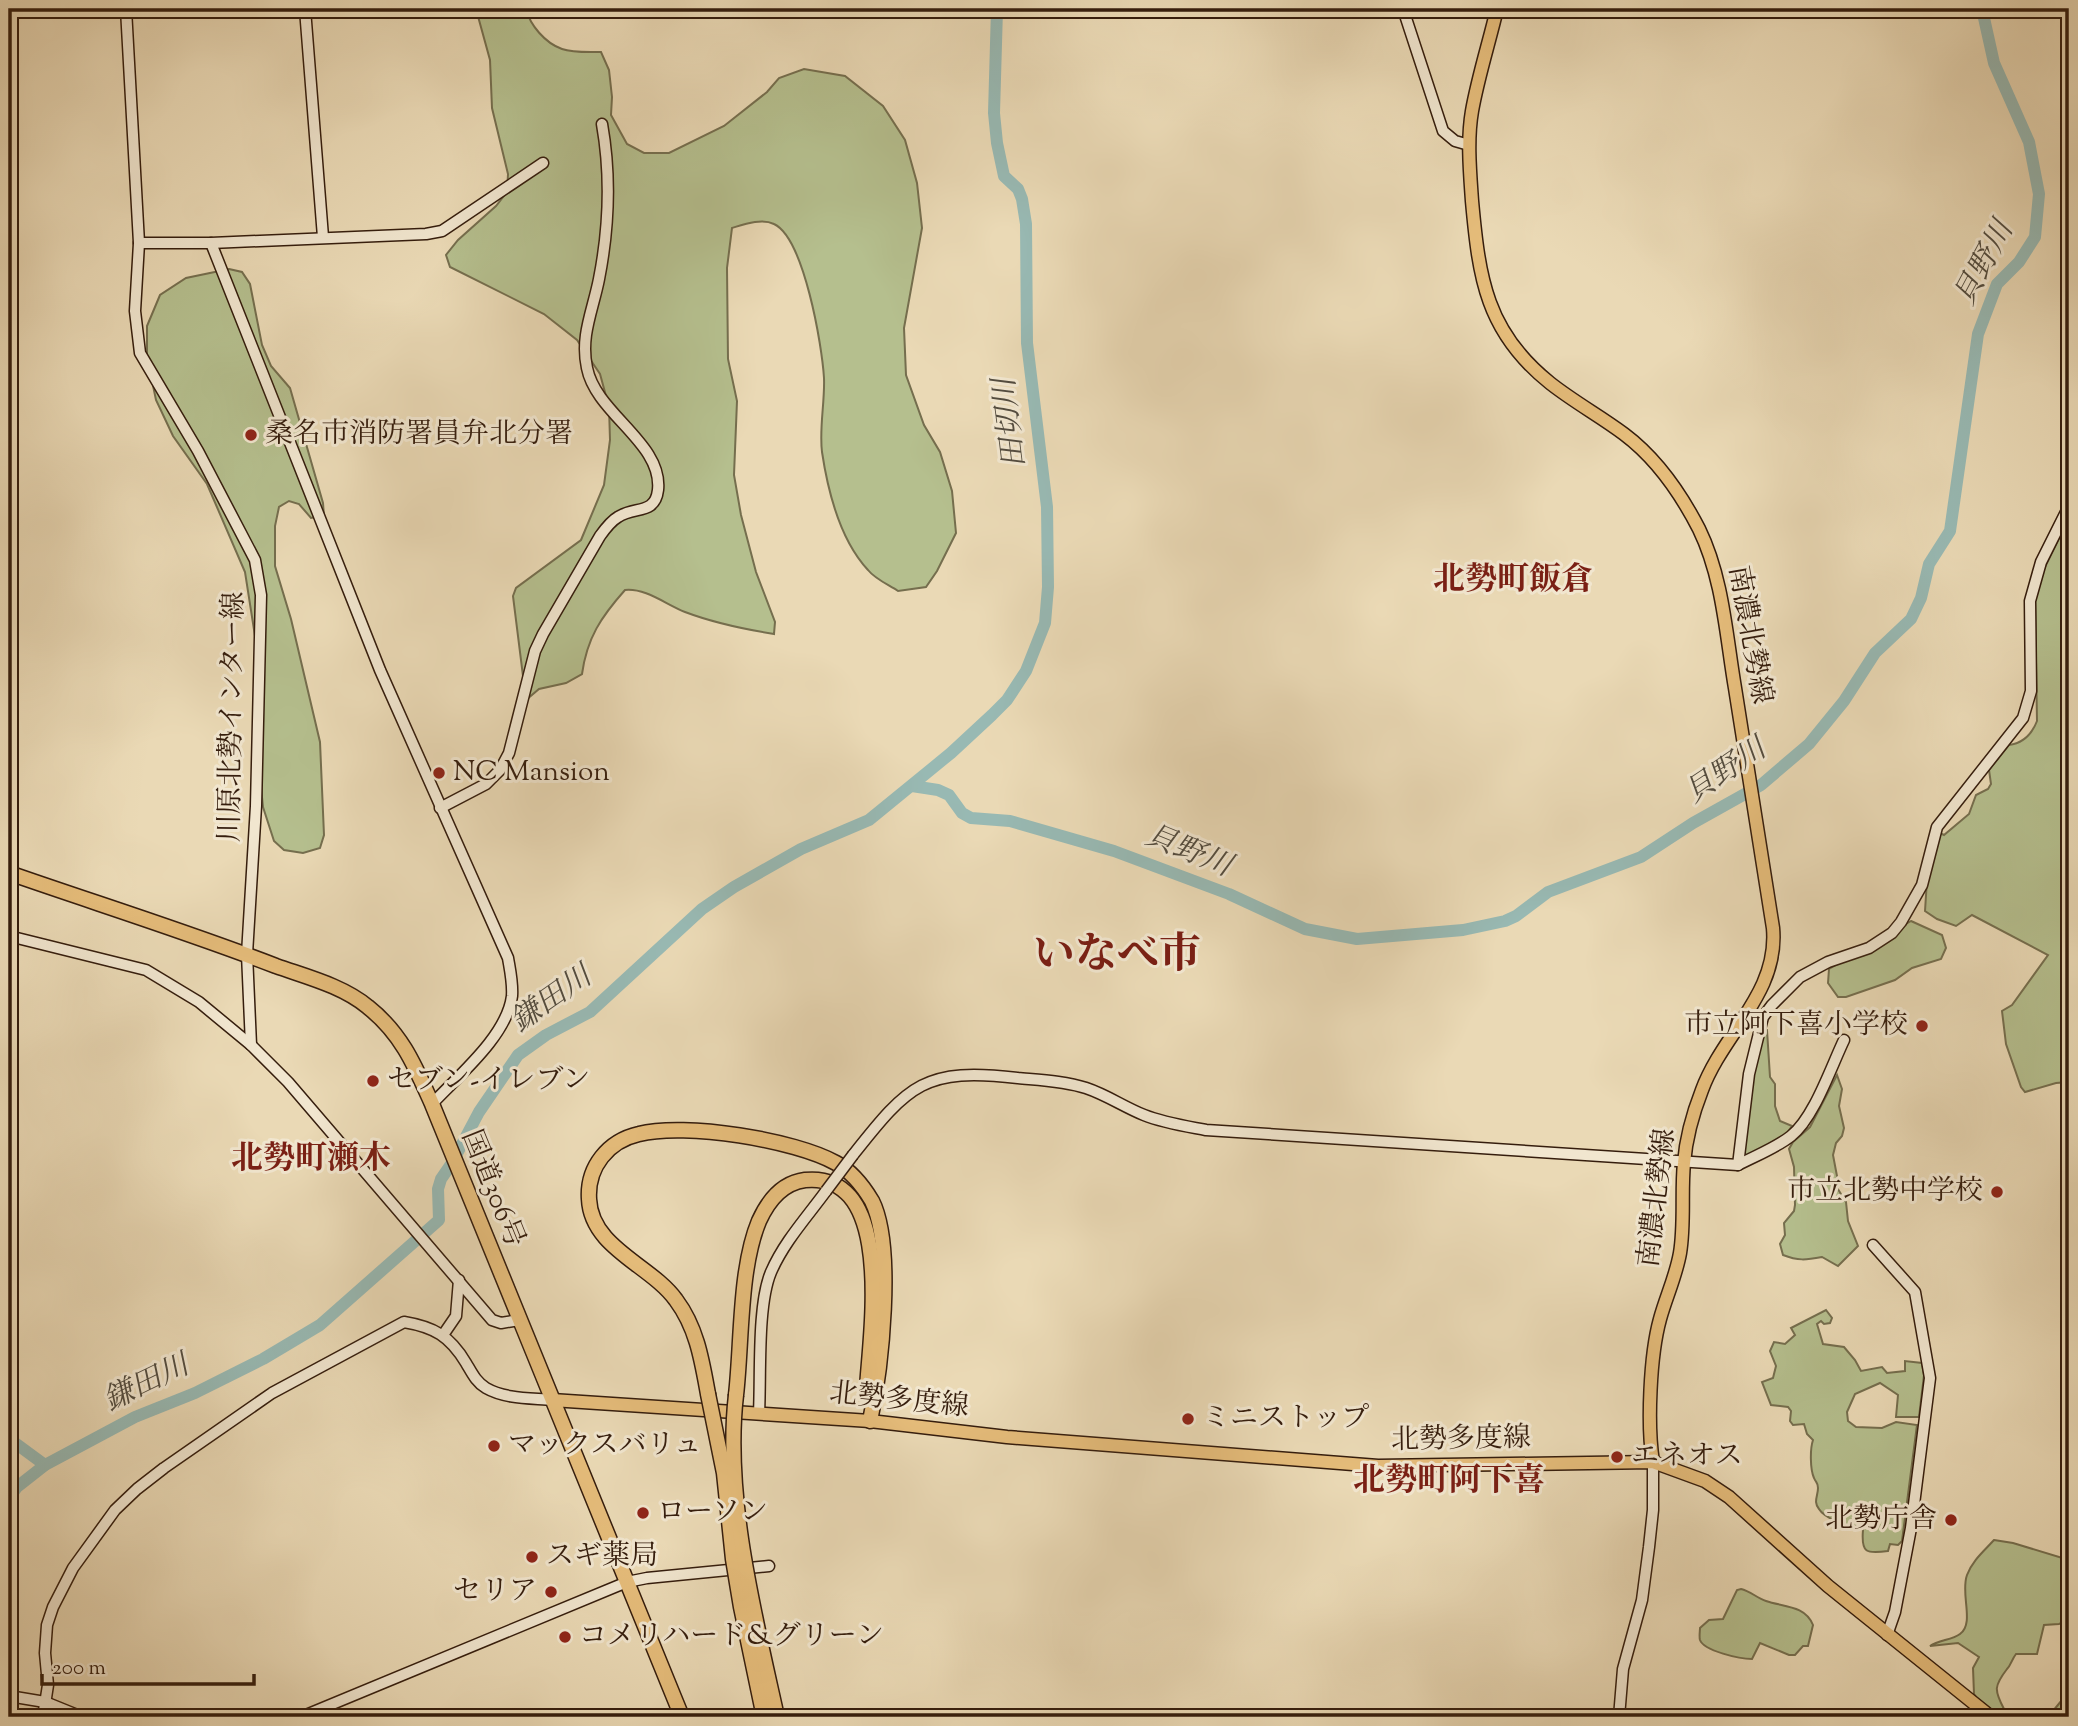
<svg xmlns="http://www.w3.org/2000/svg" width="2078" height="1726" viewBox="0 0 2078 1726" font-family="'Sorts Mill Goudy','Noto Serif JP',serif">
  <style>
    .green { fill: #b5bf8e; stroke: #756e4e; stroke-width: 2 }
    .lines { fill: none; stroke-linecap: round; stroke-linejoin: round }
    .river { stroke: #98b9b3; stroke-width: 12 }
    .secondary-casing { stroke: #351d0d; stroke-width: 13 }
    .primary-casing { stroke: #351d0d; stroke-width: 15 }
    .highway-casing { stroke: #351d0d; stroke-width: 17 }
    .secondary { stroke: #f1e6cf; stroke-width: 10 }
    .primary { stroke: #e5bc7a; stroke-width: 12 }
    .highway { stroke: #e5bc7a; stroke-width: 14 }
    .secondary-bridge-casing { stroke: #351d0d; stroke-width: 13; stroke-linecap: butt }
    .highway-bridge-casing { stroke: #351d0d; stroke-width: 17; stroke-linecap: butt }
    .secondary-bridge { stroke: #f1e6cf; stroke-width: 10 }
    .highway-bridge { stroke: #e5bc7a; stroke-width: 14 }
    .poi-dot { fill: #8f2418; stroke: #f1e6cf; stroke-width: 2.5 }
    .labels { text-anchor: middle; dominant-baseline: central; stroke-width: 6; stroke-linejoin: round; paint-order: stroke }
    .poi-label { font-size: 28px; fill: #351d0d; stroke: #f1e6cf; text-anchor: start }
    .street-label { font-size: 28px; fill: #351d0d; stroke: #f1e6cf }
    .water-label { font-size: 30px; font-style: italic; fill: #534c3f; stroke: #f1e6cf }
    .quarter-label { font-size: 32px; font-weight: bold; fill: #7a1f14; stroke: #f1e6cf }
    .town-label { font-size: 42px; font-weight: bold; fill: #7a1f14; stroke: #f1e6cf }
  </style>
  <rect width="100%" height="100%" fill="#ead9b5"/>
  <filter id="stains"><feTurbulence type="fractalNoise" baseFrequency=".00286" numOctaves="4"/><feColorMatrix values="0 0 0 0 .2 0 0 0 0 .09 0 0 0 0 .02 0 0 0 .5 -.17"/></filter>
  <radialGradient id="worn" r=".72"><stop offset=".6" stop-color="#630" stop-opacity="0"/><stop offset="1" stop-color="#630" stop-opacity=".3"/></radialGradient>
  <g class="green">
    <path d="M476,9H526C530,25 545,43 562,49C573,53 589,52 601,52L609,70L612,97L611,115L627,144L644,153H669L724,126L767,92L779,78L804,69L845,76L883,106L905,140L917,183L922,228L904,328L906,375L924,425L940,452L952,491L956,533L937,571L926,587L898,591C889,585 875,579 868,570C840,540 828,492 822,452C819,428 825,402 824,378C822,345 804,238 774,224C762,218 745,224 732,228L727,268L728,359L737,401L734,475L741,515L756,572L775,622L774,634C743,629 714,623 685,612C665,604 646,588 625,590C601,617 587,638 582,674L566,683L539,689L526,700L513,596L516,588L581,540L604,485L610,440L609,407L600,374L577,340L544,314L450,267L446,255L458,240L496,206L507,192L508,174L492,108L490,60Z"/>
    <path d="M229,269L242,272L250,284L262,345L271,366L290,388L323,503L324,516L311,518L299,504L289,501L279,507L275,526V566L291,619L320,742L324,835L320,848L303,853L284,850L274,841L263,807L259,767L255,636L245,572L207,484L173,436L156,400L147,357V326L160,295L186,278Z"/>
    <path d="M2069,518V1082L2056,1083L2025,1092L2021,1087L2006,1044L2002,1011L2012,1005L2048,955L1972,915L1956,926L1937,919L1925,911L1927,880L1940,833L1944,835L1969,814L1976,795L1988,789L1991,784L1989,770L2009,745C2024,743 2032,734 2037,721L2035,601L2042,573Z"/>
    <path d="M1911,921L1942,935L1946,948L1941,959L1912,968L1895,980L1846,997H1838L1828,983L1829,969Z"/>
    <path d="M1763,1029L1767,1030L1770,1077L1775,1084V1106L1780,1121L1792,1126L1785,1136L1744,1159C1742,1115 1754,1072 1763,1029Z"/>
    <path d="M1837,1075L1842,1089L1839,1106L1844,1128L1842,1136L1836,1143L1833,1155L1837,1176L1836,1186L1846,1202L1848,1221L1858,1246L1838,1266L1822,1257C1806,1260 1798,1261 1783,1255L1780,1244L1785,1235L1784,1223L1794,1211L1795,1205L1794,1167L1789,1149L1793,1142L1810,1127Z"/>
    <path d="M1826,1310L1832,1318L1830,1323L1824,1324L1821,1321L1817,1324L1823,1344L1844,1347L1855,1360L1861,1371L1882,1367L1887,1373L1905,1371V1361L1922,1363L1924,1375L1919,1417H1896L1898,1395L1880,1383L1855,1394L1847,1412L1848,1421L1856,1427L1882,1428L1896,1422L1917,1425L1902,1541L1898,1545L1890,1544L1888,1551C1866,1554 1861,1553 1863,1530L1858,1526L1846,1527C1838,1520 1825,1519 1819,1509C1813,1502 1818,1496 1818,1488C1818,1482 1816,1483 1814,1478C1810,1469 1810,1449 1813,1440L1807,1434L1804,1424L1793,1425L1790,1421L1791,1411L1788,1407L1771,1405L1762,1382L1773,1378L1776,1366L1770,1351L1774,1342L1785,1344L1795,1335L1791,1328Z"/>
    <path d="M1994,1540L2013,1543L2069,1560V1618L2059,1624L2044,1625L2037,1654H2016C2012,1659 2011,1665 2007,1669C1994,1686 1994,1690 2004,1709L1997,1714L1977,1698L1974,1694L1973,1668L1979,1657L1958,1643L1930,1646C1939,1640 1952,1640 1960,1634C1975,1623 1960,1594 1967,1575C1972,1561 1984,1551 1994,1540Z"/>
    <path d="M1741,1589C1750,1591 1757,1598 1766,1601C1783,1607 1805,1605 1813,1625L1808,1646H1803L1795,1655H1789L1760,1643L1752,1659C1740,1659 1704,1651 1700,1640C1699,1637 1700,1631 1700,1628L1709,1620L1723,1619L1737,1590Z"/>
    <path d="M2069,1698V1717H2031L2053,1711L2062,1700Z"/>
  </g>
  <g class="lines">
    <g class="river">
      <path d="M912,786L938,790L949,795L962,813L971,818L1010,821L1114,851L1229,894L1305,929L1357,939L1463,930L1505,921L1516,916L1548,892L1641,857L1693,823L1761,785L1809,744L1844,701L1875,653L1911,619L1921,598L1929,564L1950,531L1978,334L1997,284L2019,262L2035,237L2039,194L2029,142L1994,63L1982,9"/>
      <path d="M9,1435L11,1440L45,1465"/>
      <path d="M9,1498L17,1487L45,1465L135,1417L195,1393L263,1359L320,1325L439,1220L438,1189L441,1179L452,1163L479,1112L518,1055L546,1035L590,1012L702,909L734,887L801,849L869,820L951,753L992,715L1007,700L1026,671L1045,623L1048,587L1047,507L1027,343L1026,224L1022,199L1018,189L1004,176L997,143L994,113L997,9"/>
    </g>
    <defs>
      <g id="secondary">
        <path d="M126,9L139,243L135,311L140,353L198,451L255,560L261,595L256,806L247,954L251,1045"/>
        <path d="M305,9L323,237"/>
        <path d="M1403,9L1443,131L1455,141L1469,145"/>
        <path d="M139,243H211L426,234L442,231L543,163"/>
        <path d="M211,243L380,670L508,958C510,970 513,983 512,996C507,1036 458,1076 432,1104"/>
        <path d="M440,808L486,784L500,770L509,753L535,651L543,634L600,536C605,529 611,521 618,517C635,506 655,515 658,490C663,443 596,414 587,368C580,336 593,310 599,279C609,228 611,175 602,124"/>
        <path d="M9,936L146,970L199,1002L251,1045L288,1082L492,1320L501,1323L519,1320"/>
        <path d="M853,1155C909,1084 925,1067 1018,1078C1040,1080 1065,1081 1086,1088C1107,1095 1124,1107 1144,1115C1164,1123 1185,1126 1206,1130L1738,1165C1755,1156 1776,1148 1791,1136C1814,1118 1831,1067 1844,1040"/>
        <path d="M1738,1165L1749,1074L1763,1017L1772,1005L1800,977L1828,962L1869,948L1892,933L1901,922L1922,885L1937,827L2023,718L2031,691L2030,601L2041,562L2069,506"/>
        <path d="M1873,1245L1915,1292L1930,1378L1911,1528L1895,1612L1887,1635"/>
        <path d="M443,1335L456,1316L459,1280"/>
        <path d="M759,1413C761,1376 757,1305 771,1272C784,1242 807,1217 826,1191"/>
        <path d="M9,1696L45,1702L82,1717"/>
        <path d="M43,1717L48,1685L45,1653L47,1625L53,1607L73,1568L115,1510L137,1489L164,1468L272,1393L404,1322C434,1327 450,1336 466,1363C472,1373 476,1382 486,1388C505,1399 531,1398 552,1400"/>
        <path d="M301,1717L627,1582L647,1578L769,1566"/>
        <path d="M1619,1717L1623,1669L1642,1600L1649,1547L1653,1510V1462"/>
      </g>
      <g id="primary">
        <path d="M1497,9C1489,43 1478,77 1472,111C1467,140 1470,172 1472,201C1479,278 1486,332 1550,383C1574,402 1600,416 1624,434C1656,458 1681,494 1699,529C1723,578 1726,635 1735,688C1748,768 1761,848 1773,928C1779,993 1723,1033 1702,1090C1693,1113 1686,1138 1684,1163C1681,1192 1685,1223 1680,1253C1676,1276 1666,1297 1660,1319C1650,1355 1647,1425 1653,1462"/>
        <path d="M552,1400L870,1421L1007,1437L1378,1466L1653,1462L1705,1481L1729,1497L1828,1586L1991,1717"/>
      </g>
      <g id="highway">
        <path d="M9,873C98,904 188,932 276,966C307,977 343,986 368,1007C402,1034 415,1066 432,1104L682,1717"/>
        <path d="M708,1394C702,1361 697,1328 676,1300C651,1265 591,1248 589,1199C587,1167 608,1141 639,1134C685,1122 795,1140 836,1163C851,1171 863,1186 872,1201C895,1247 881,1370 870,1421"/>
        <path d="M736,1395C742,1343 739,1269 759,1221C768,1201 782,1183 805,1180C896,1171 870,1335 867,1388"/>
      </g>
    </defs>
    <use href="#secondary" class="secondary-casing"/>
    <use href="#primary" class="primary-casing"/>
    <use href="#highway" class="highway-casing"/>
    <use href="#secondary" class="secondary"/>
    <use href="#primary" class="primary"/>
    <use href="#highway" class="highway"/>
    <defs>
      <path id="secondary-bridge" d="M826,1191L853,1155"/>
      <g id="highway-bridge">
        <path d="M708,1394L724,1473L733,1559L741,1607L764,1717"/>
        <path d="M736,1395C724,1497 755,1617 777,1717"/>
      </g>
    </defs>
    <use href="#secondary-bridge" class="secondary-bridge-casing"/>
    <use href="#highway-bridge" class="highway-bridge-casing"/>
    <use href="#secondary-bridge" class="secondary-bridge"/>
    <use href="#highway-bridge" class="highway-bridge"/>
  </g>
  <g class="poi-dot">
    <circle cx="251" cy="435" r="7"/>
    <circle cx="439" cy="773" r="7"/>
    <circle cx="1922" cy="1026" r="7"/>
    <circle cx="373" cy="1081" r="7"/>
    <circle cx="1997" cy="1192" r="7"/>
    <circle cx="1188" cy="1419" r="7"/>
    <circle cx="494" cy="1446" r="7"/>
    <circle cx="1617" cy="1457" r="7"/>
    <circle cx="643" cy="1513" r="7"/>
    <circle cx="1951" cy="1520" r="7"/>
    <circle cx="532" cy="1557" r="7"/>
    <circle cx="551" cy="1592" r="7"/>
    <circle cx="565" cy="1637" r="7"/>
  </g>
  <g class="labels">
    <g class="poi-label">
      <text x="265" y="435">桑名市消防署員弁北分署</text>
      <text x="453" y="773">NC Mansion</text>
      <text x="1908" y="1026" text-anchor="end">市立阿下喜小学校</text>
      <text x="387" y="1081">セブン-イレブン</text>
      <text x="1983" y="1192" text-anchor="end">市立北勢中学校</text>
      <text x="1202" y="1419">ミニストップ</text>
      <text x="508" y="1446">マックスバリュ</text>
      <text x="1631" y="1457">エネオス</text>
      <text x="657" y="1513">ローソン</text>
      <text x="1937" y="1520" text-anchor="end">北勢庁舎</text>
      <text x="546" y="1557">スギ薬局</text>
      <text x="537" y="1592" text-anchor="end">セリア</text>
      <text x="579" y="1637">コメリハード&amp;グリーン</text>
    </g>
    <g class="street-label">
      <text transform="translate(1749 635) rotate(80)">南濃北勢線</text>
      <text transform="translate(233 717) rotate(-89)">川原北勢インター線</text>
      <text transform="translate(492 1189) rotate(68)">国道306号</text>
      <text transform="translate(1658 1198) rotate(-83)">南濃北勢線</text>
      <text transform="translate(899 1401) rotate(6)">北勢多度線</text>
      <text transform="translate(1461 1440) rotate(-1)">北勢多度線</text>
    </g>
    <g class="water-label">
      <text transform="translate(1985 264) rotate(-62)">貝野川</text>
      <text transform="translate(1011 423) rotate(-97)">田切川</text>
      <text transform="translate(1726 772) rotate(-34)">貝野川</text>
      <text transform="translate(1188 852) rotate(22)">貝野川</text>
      <text transform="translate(552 1000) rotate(-35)">鎌田川</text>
      <text transform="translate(147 1384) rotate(-26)">鎌田川</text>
    </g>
    <g class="quarter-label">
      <text x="1513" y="581">北勢町飯倉</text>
      <text x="311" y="1160">北勢町瀬木</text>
      <text x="1449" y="1482">北勢町阿下喜</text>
    </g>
    <g class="town-label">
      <text x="1117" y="957">いなべ市</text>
    </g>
  </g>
  <rect width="2078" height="1726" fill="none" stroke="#ead9b5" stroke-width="35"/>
  <rect x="10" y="10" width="2057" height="1705" fill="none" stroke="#351d0d" stroke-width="3.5"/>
  <rect x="18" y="18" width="2043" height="1691" fill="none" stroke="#351d0d" stroke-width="2"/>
  <path d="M42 1674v10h212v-10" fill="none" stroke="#351d0d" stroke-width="3.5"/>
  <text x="52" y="1674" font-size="21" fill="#351d0d" stroke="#f1e6cf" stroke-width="5" paint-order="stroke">200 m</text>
  <rect width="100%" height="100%" filter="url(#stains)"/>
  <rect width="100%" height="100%" fill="url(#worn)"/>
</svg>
